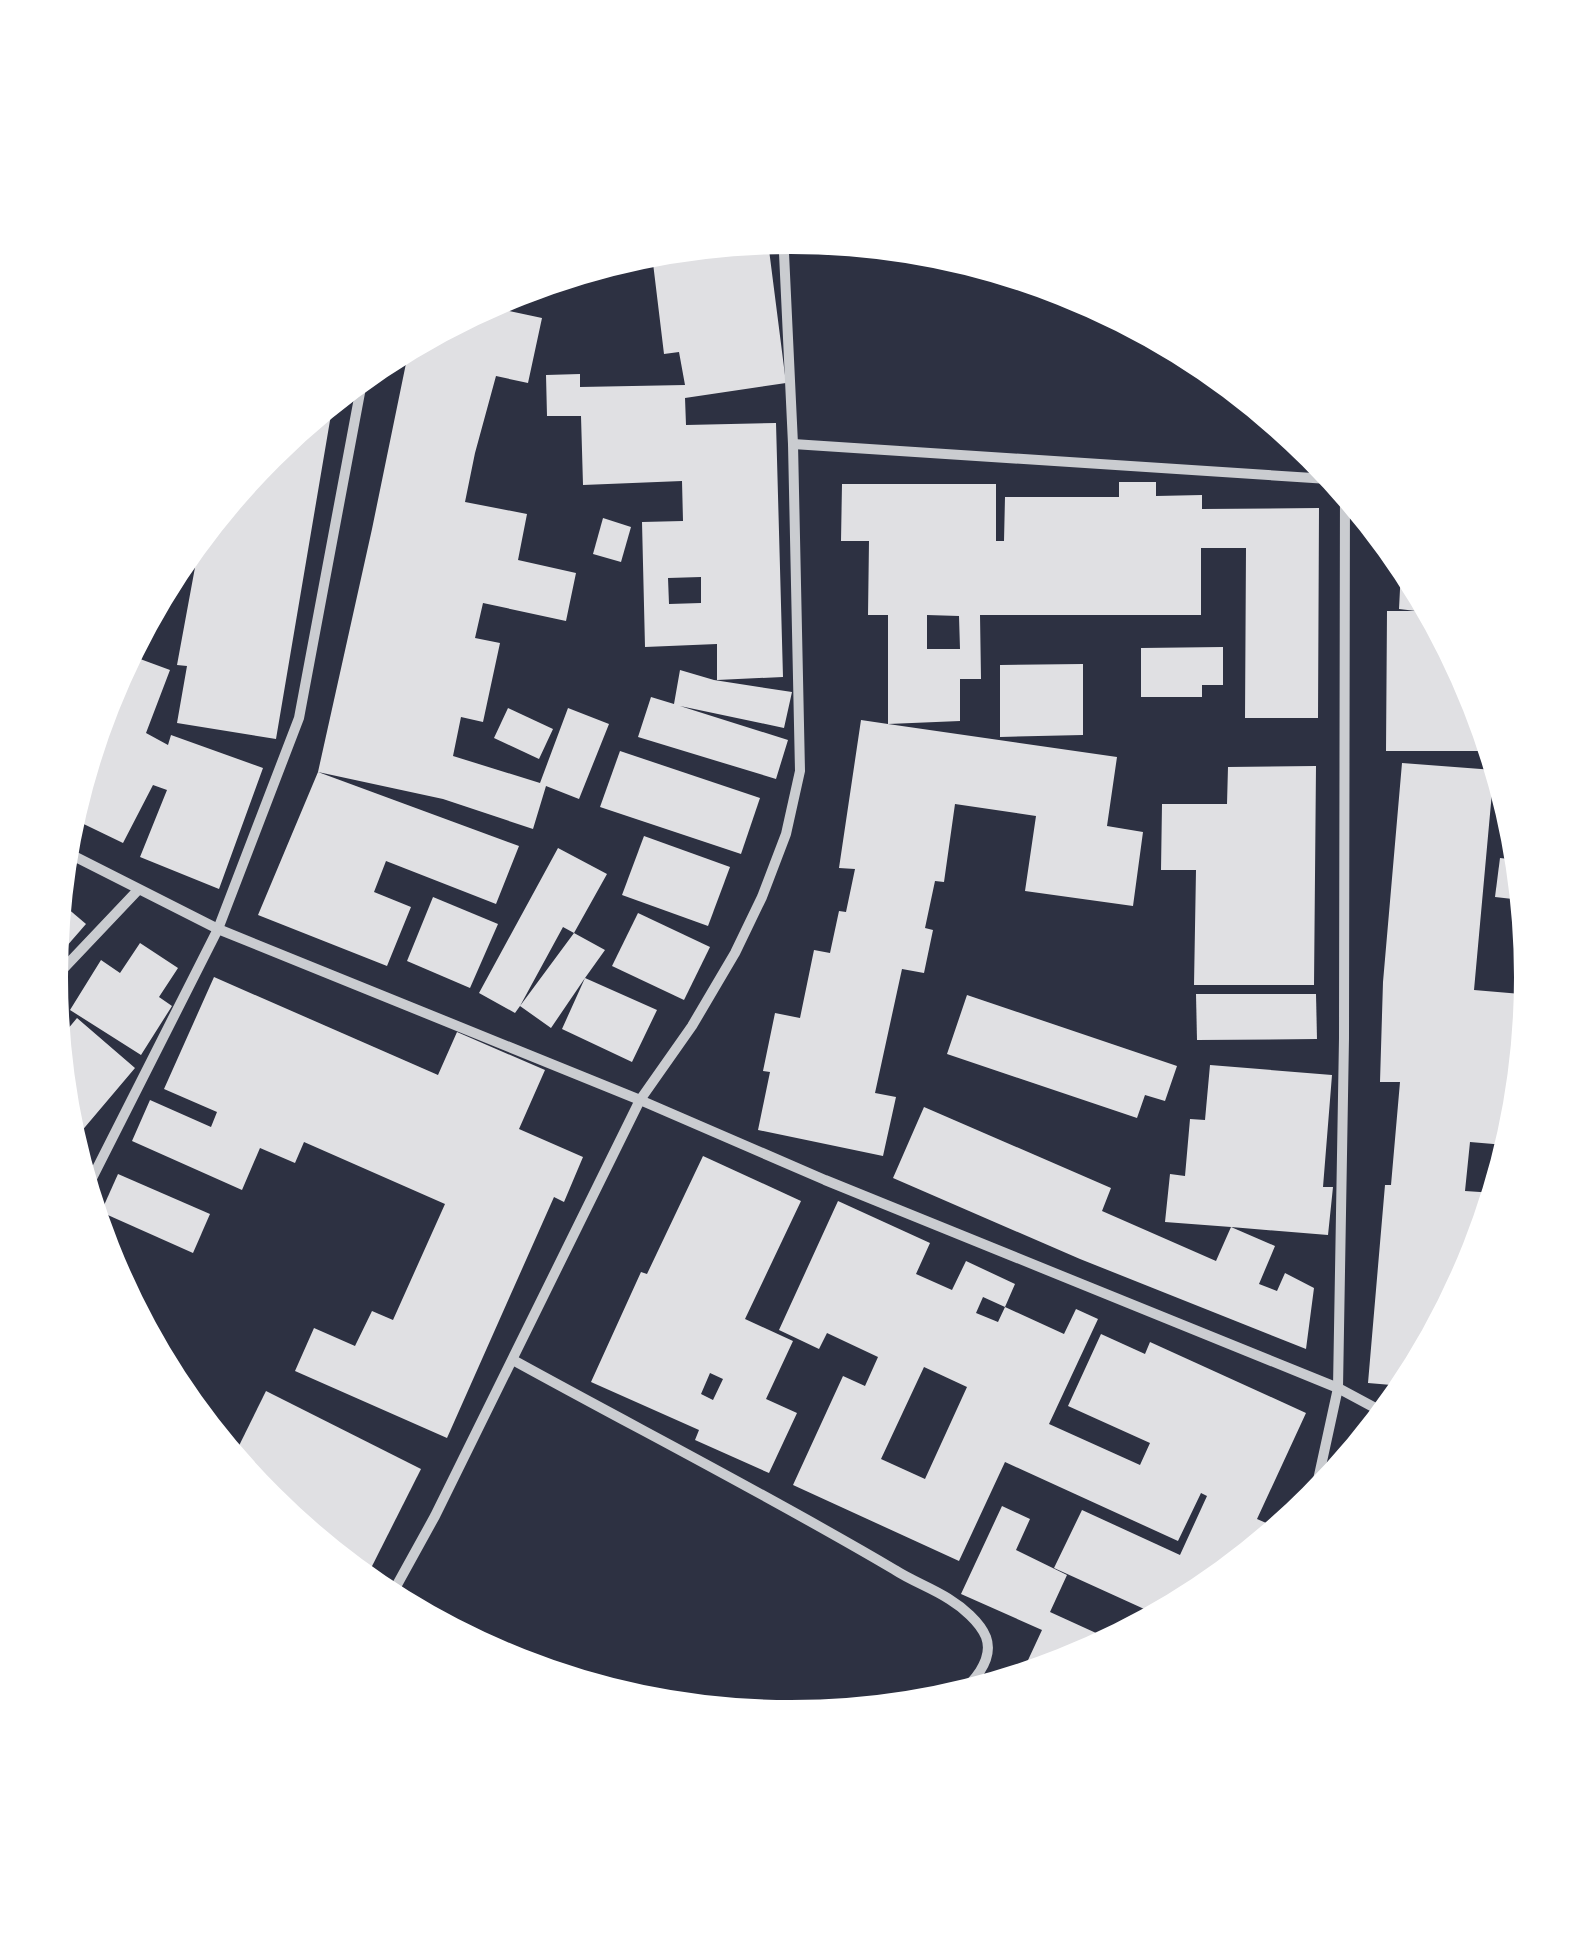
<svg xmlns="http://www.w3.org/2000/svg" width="1583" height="1955" viewBox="0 0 1583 1955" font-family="Raleway,sans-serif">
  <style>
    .building { fill: #e0e0e3; fill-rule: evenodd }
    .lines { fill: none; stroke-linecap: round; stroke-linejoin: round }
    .minor { stroke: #caccd0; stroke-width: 10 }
    .rim { fill: none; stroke: #fff; stroke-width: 12 }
  </style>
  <rect width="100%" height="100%" fill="#2d3142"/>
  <g class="building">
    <path d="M767,234L786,383L685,398L686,425L776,423L783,677L717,680V644L645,647L642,522L683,521L682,481L583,485L581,416H547L546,375L580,374V387L685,385L679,352L664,354L653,263L643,264L641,247ZM701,577V603L669,604L668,578Z"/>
    <path d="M509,287L505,310L542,318L528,383L496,376L475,453L465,502L527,514L518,560L576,573L566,621L483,603L475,638L500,643L483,722L461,717L453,756L540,783L568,708L609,724L579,799L546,786L533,829L443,799L318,772L519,846L496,904L386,861L374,892L411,907L387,966L258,915L318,772L372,529L411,339Z"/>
    <path d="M335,391L276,739L177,723L187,666L177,665L196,562L174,558L264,449Z"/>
    <path d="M1119,482H1156V496L1202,495V509L1319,508L1318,718H1245L1246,548H1201V615H980L981,679H960V721L888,724L1117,757L1107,826L1143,832L1133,906L1025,891L1036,816L955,804L944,882L935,881L925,928L933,930L924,973L902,969L875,1093L896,1097L883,1156L758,1130L770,1072L763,1071L775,1013L800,1018L814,950L830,953L839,911L846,912L855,869L839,868L861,720L888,724V615H868L869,541H841L842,484H996V541H1004L1005,497H1119ZM927,615L959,616L960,649H927Z"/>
    <path d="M603,518L631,527L621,562L593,554Z"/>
    <path d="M1402,550L1413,563L1481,692L1499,751H1386L1387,611H1416L1399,609Z"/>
    <path d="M1223,647V685H1202V697H1141V648Z"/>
    <path d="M132,656L170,670L146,733L168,745L171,735L263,768L219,889L140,857L167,790L153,785L123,843L65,815L93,721L98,711L109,716Z"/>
    <path d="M1083,664V735L1000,737V665Z"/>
    <path d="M680,670L714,680L792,692L784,728L680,706L788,740L776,779L638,737L651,697L674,704Z"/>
    <path d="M508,708L553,729L539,759L494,738Z"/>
    <path d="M620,751L760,798L741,854L600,807Z"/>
    <path d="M1402,763L1494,770L1474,990L1521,994L1513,1092L1527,1093L1524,1124L1517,1146L1470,1142L1465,1191L1495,1193L1491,1230L1481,1264L1415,1387L1368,1383L1385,1185H1391L1400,1082H1380L1383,982Z"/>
    <path d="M1316,766L1314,985H1194L1196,870H1161L1162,804H1227L1228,767Z"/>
    <path d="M644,836L730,867L708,926L622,895Z"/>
    <path d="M558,848L607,874L574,933L605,950L585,978L657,1010L632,1062L562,1029L585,978L551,1028L520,1006L515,1013L479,993ZM563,927L574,933L520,1006Z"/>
    <path d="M1500,858L1527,861L1530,901L1495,897Z"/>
    <path d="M53,896L86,924L46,970Z"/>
    <path d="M433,897L498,924L470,988L407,961Z"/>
    <path d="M638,913L710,947L684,1000L612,966Z"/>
    <path d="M140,943L178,968L159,997L172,1006L141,1055L70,1010L101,960L120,973Z"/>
    <path d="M214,977L438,1075L457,1032L545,1070L519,1129L583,1157L564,1202L554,1197L447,1438L295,1371L314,1328L355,1346L372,1311L393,1320L445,1204L304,1142L295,1163L260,1148L242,1190L132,1141L150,1100L211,1127L217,1112L164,1089Z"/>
    <path d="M1196,994H1316L1317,1039L1197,1040Z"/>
    <path d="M967,995L1177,1066L1165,1101L1145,1095L1137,1118L947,1054Z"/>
    <path d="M77,1018L135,1068L69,1146L83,1158L74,1170L59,1123L52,1048Z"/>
    <path d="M1210,1065L1332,1075L1323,1187H1333L1328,1235L1231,1227L1275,1246L1259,1284L1277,1291L1285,1273L1314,1288L1306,1349L1080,1259L893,1178L924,1107L1111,1188L1102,1211L1216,1261L1231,1227L1165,1222L1170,1174L1185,1176L1190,1119L1205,1120Z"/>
    <path d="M703,1156L801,1201L745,1319L793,1341L766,1399L797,1413L769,1473L695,1440L699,1430L591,1382L641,1272L647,1274ZM710,1373L723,1379L713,1400L701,1394Z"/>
    <path d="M118,1174L210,1214L193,1253L101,1212Z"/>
    <path d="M838,1201L930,1243L916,1274L952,1290L966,1261L1015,1284L1005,1307L983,1297L976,1313L998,1322L1005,1307L1064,1334L1076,1309L1098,1319L1049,1424L1140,1465L1150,1443L1068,1406L1101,1334L1145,1354L1150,1342L1306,1413L1257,1519L1287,1532L1206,1599L1154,1626L1148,1624L1153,1613L1054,1568L1082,1510L1180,1555L1207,1496L1201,1493L1178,1541L1005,1462L959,1561L793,1485L843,1376L865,1386L878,1357L827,1333L819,1349L779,1330ZM924,1367L967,1387L925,1479L881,1459Z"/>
    <path d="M266,1391L421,1469L362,1586L263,1505L230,1464Z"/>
    <path d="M1002,1506L1030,1519L1016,1550L1067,1575L1050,1612L1107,1638L1099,1656L1077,1667L1016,1686L1042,1630L961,1594Z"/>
  </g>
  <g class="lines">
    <g class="minor">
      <path d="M793,444L1344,480"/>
      <path d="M58,848L218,929L640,1100L825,1180L1338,1388L1392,1417"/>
      <path d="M46,987L138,890"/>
      <path d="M82,1198L218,929L299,718L365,366"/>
      <path d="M513,1360C640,1430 770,1496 895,1570C912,1581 932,1588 949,1599C962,1607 980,1622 986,1637C996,1664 965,1689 948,1706"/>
      <path d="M1311,1512L1338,1388L1344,1038L1345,481"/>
      <path d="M387,1603L435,1516L640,1100L692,1026L735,953L762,897L786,834L800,771L793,444L783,232"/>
    </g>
  </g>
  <path d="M0 0H1583V1955H0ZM62 977a729 729 0 1 1 1458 0a729 729 0 1 1-1458 0Z" fill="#fff" fill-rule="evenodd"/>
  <path class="rim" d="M62 977a729 729 0 1 1 1458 0a729 729 0 1 1-1458 0Z"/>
</svg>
